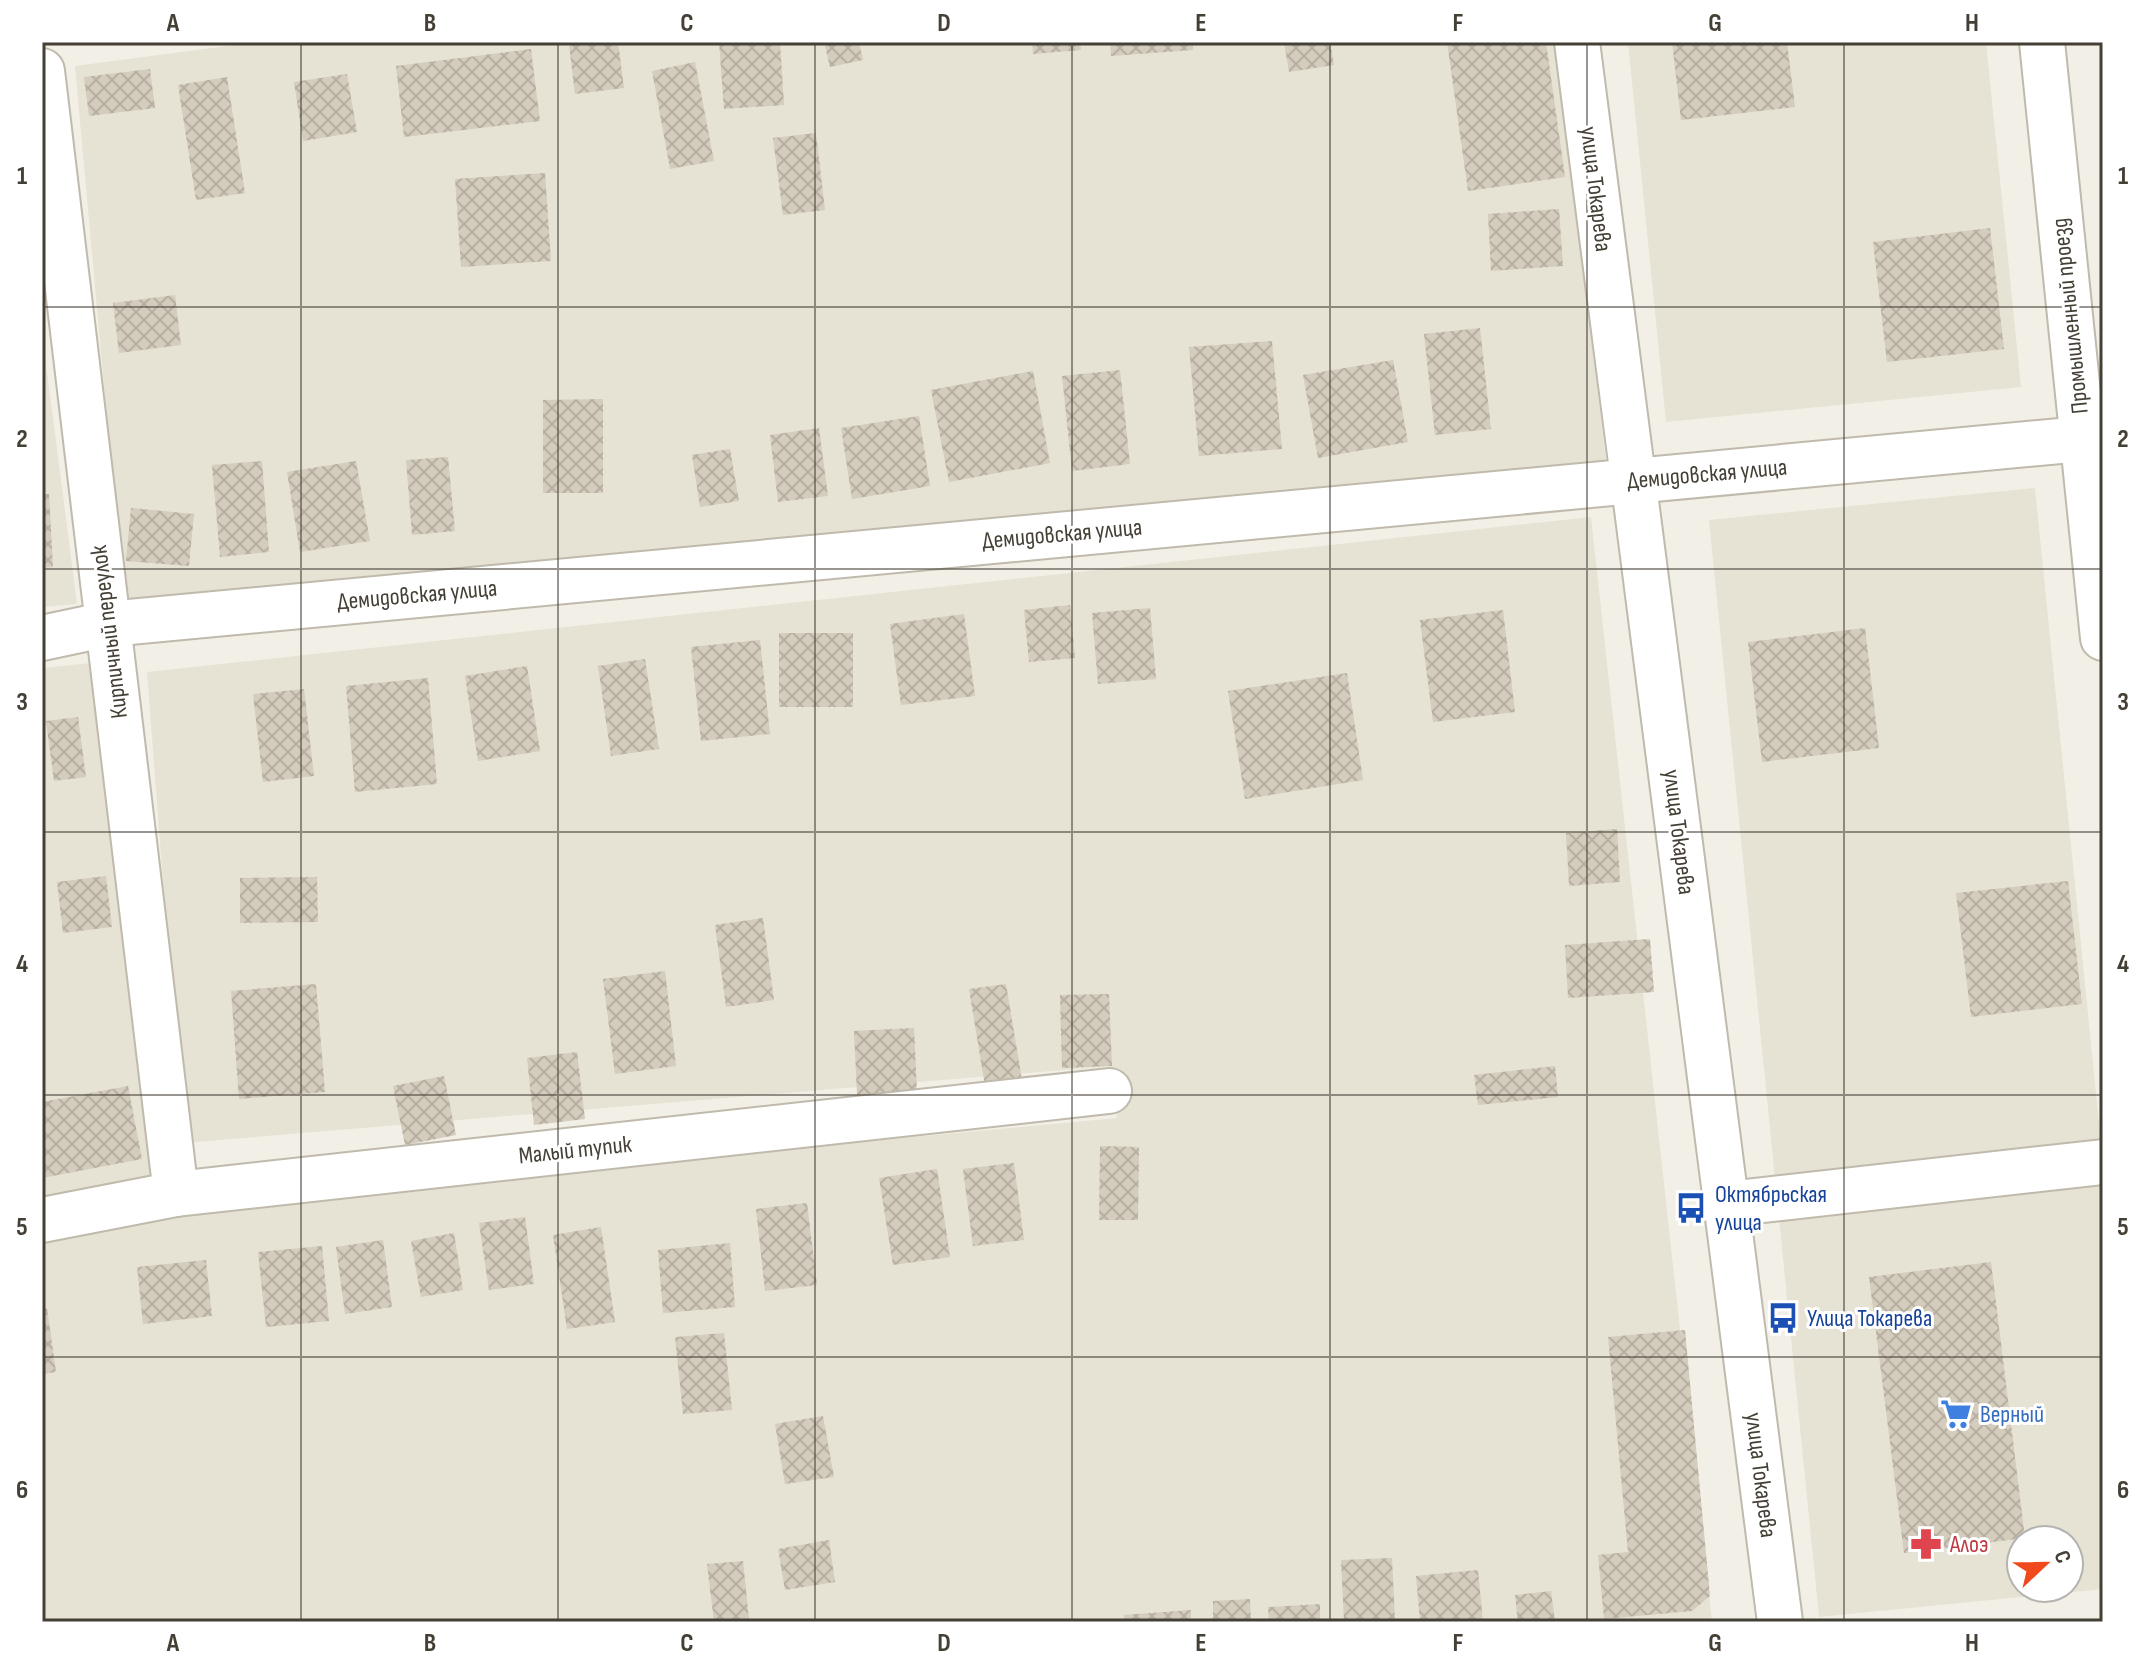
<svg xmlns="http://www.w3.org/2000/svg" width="2145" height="1664" viewBox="0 0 2145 1664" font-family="'Sofia Sans Condensed',sans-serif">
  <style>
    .residential { fill: #e6e2d4; fill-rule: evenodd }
    .building { fill: url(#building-cross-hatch) }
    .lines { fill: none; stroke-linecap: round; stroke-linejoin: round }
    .minor-casing { stroke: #c0baac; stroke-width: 48 }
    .minor { stroke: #fff; stroke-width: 44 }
    .grid { fill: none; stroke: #454036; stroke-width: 2; stroke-opacity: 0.55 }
    .labels { text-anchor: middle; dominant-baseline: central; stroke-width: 6; stroke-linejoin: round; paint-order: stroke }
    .street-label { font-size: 24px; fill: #454036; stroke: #fff }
    .transit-label { font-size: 24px; fill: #164399; stroke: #fff; text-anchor: start }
    .shop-label { font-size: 24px; fill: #366cbe; stroke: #fff; text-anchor: start }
    .health-label { font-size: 24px; fill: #be3a42; stroke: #fff; text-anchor: start }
    .neatline { fill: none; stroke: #454036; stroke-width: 3 }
    .grid-label { font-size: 26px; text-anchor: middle; font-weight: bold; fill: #454036 }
  </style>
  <defs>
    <pattern id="building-cross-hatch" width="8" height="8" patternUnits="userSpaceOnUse" patternTransform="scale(2)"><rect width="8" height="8" fill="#d4ccbc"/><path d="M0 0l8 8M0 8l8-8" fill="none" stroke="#b7b0a2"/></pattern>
  </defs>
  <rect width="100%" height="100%" fill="#f2efe6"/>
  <g class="residential">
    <path d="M257,42H1556L1606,463L124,606L75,66Z"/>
    <path d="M1628,42H1986L2021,387L1666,422Z"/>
    <path d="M42,333L77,604L42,607Z"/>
    <path d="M2035,488L2103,1163V1589L1819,1617L1709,520ZM2021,1540H2069V1588H2021Z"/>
    <path d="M1591,517L1712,1622H42V1233L166,1207L1117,1118L1111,1066L183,1143L147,672Z"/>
    <path d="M91,663L152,1175L42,1198V668Z"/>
  </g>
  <g class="building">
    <path d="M587,42H618L624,88L575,94L569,45Z"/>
    <path d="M719,42H780L784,105L724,109Z"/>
    <path d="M824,42H859L863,60L830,67Z"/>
    <path d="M1032,42H1080L1081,50L1033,54Z"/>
    <path d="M1110,42H1193V50L1111,56Z"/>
    <path d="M1284,42H1330L1334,65L1289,72Z"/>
    <path d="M1447,42H1546L1565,177L1468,191Z"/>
    <path d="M1672,42H1787L1795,107L1681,120Z"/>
    <path d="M531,49L540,121L404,137L396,66Z"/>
    <path d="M695,62L714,161L670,169L652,71Z"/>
    <path d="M150,69L155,108L89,116L84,77Z"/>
    <path d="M347,74L357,132L303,141L294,82Z"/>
    <path d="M227,77L245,193L196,200L178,85Z"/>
    <path d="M816,133L825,210L783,215L773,138Z"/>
    <path d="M545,173L551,261L461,267L455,179Z"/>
    <path d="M1559,209L1563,266L1491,271L1488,214Z"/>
    <path d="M1990,228L2004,349L1887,362L1873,242Z"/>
    <path d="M175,295L181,345L119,353L113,303Z"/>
    <path d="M1480,328L1491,429L1435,435L1424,334Z"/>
    <path d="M1272,341L1282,449L1199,456L1189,347Z"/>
    <path d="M1393,360L1408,442L1318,458L1303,375Z"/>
    <path d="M1120,370L1130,464L1072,471L1062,376Z"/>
    <path d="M1033,371L1050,463L949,482L931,390Z"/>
    <path d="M603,399V493H543V400Z"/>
    <path d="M919,416L930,486L852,499L841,428Z"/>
    <path d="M819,428L828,496L778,502L770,435Z"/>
    <path d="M730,449L739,501L700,507L692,455Z"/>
    <path d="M448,457L455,531L412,535L406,460Z"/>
    <path d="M262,461L269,552L220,557L212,465Z"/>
    <path d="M356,461L370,541L300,552L287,472Z"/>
    <path d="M42,494H49L53,567L42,568Z"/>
    <path d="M131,508L194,514L189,566L126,561Z"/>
    <path d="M1070,605L1075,658L1029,662L1024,610Z"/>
    <path d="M1150,608L1156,679L1098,684L1092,613Z"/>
    <path d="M1503,610L1515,712L1433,722L1420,620Z"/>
    <path d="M964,614L975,696L901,705L890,624Z"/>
    <path d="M1865,628L1879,748L1762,762L1748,642Z"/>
    <rect x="779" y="633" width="74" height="74"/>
    <path d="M760,640L770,734L701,741L691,647Z"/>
    <path d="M645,659L659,749L611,756L598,666Z"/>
    <path d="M527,666L540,751L478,761L465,676Z"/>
    <path d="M1347,673L1363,780L1245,799L1228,691Z"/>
    <path d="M428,678L437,784L355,792L346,686Z"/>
    <path d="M304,689L314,776L263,782L253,694Z"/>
    <path d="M78,717L86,777L54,781L46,721Z"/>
    <path d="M1617,829L1620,882L1569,886L1566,833Z"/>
    <path d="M106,876L112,927L63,933L57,882Z"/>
    <path d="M317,877L318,922L240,923V878Z"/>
    <path d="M2068,881L2082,1004L1971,1017L1956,893Z"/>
    <path d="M763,918L774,1000L726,1007L715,925Z"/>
    <path d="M1650,939L1654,992L1568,998L1565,945Z"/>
    <path d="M665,971L676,1066L615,1074L603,979Z"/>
    <path d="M316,984L325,1092L239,1099L231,991Z"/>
    <path d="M1006,984L1023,1086L986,1092L969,989Z"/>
    <path d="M1109,994L1112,1066L1062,1068L1060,995Z"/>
    <path d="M914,1028L917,1092L857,1095L854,1031Z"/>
    <path d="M577,1052L585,1119L534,1125L527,1058Z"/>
    <path d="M1555,1066L1558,1097L1478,1105L1474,1075Z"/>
    <path d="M444,1076L456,1135L405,1145L393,1086Z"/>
    <path d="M128,1086L142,1159L42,1178V1102Z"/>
    <path d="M1100,1146L1139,1147L1138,1220H1099Z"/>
    <path d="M1014,1163L1024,1240L973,1246L963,1169Z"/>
    <path d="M937,1169L950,1257L893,1265L879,1178Z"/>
    <path d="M807,1203L817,1285L765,1291L756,1209Z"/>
    <path d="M525,1217L534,1284L489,1290L479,1223Z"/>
    <path d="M601,1227L615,1322L567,1329L553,1235Z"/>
    <path d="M454,1233L463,1290L421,1297L411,1241Z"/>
    <path d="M383,1240L392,1307L345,1314L336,1247Z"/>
    <path d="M730,1243L735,1307L663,1313L658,1250Z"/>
    <path d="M322,1246L329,1321L266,1327L258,1252Z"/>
    <path d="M206,1260L212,1316L143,1324L137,1267Z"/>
    <path d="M1991,1262L2025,1538L1904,1553L1869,1277Z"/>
    <path d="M47,1308L56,1372L42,1374V1309Z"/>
    <path d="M1685,1330L1710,1596L1692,1611L1604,1619L1598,1555L1628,1552L1608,1337Z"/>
    <path d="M724,1333L732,1410L683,1414L675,1337Z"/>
    <path d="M823,1416L834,1477L785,1484L775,1424Z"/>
    <path d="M829,1540L835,1582L785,1590L778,1549Z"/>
    <path d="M1392,1558L1395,1622H1344L1341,1560Z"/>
    <path d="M743,1561L749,1620L714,1622L707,1564Z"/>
    <path d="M1478,1570L1483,1622H1420L1416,1576Z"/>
    <path d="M1551,1591L1555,1622H1518L1515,1595Z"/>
    <path d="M1250,1599L1251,1622H1213V1601Z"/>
    <path d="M1320,1604V1622H1269L1268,1607Z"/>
    <path d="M1191,1610V1622H1124V1615Z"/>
  </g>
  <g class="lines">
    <defs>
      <g id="minor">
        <path d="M1577,42L1780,1622"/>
        <path d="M2042,42L2103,638"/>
        <path d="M42,71L176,1194"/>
        <path d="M42,638L108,624L2103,437"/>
        <path d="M1727,1204L2103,1162"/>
        <path d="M42,1220L176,1194L1109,1091"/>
      </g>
    </defs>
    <use href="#minor" class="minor-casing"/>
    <use href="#minor" class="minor"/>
  </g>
  <path class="grid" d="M301,42V1622M558,42V1622M815,42V1622M1072,42V1622M1330,42V1622M1587,42V1622M1844,42V1622M42,307H2103M42,569H2103M42,832H2103M42,1095H2103M42,1357H2103"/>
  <defs>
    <symbol id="bus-bare" viewBox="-9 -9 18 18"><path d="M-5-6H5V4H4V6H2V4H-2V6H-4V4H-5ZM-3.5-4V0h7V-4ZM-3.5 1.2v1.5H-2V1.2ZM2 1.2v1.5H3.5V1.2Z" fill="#1a4fb4" stroke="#fff" stroke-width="2.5" paint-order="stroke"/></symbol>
    <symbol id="supermarket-bare" viewBox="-9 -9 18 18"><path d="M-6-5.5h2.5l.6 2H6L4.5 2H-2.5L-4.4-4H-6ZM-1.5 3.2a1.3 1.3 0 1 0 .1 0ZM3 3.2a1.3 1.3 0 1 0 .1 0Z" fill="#3f7fe0" stroke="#fff" stroke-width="2.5" paint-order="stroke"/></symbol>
    <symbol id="pharmacy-bare" viewBox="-9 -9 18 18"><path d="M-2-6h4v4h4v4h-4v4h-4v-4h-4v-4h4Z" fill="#e0444e" stroke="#fff" stroke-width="2.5" paint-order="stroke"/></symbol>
  </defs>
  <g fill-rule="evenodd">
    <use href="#bus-bare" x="1669" y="1186" width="44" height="44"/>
    <use href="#bus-bare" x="1761" y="1296" width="44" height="44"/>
    <use href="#supermarket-bare" x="1934" y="1392" width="44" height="44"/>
    <use href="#pharmacy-bare" x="1904" y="1522" width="44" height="44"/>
  </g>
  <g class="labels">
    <g class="street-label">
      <text transform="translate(1596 189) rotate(83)">улица Токарева</text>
      <text transform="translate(2070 316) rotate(-96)">Промышленный проезд</text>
      <text transform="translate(1707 474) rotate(-5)">Демидовская улица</text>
      <text transform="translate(1062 534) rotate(-5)">Демидовская улица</text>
      <text transform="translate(417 595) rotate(-5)">Демидовская улица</text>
      <text transform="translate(109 632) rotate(-97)">Кирпичный переулок</text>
      <text transform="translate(1679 832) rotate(83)">улица Токарева</text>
      <text transform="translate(575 1150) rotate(-6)">Малый тупик</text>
      <text transform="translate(1761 1475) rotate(83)">улица Токарева</text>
    </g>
    <g class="transit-label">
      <text x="1715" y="1194">Октябрьская<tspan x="1715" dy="28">улица</tspan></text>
      <text x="1807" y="1318">Улица Токарева</text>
    </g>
    <g class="shop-label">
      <text x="1980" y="1414">Верный</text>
    </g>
    <g class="health-label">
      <text x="1950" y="1544">Алоэ</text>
    </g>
  </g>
  <rect width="2145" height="1664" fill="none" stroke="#ffffff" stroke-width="88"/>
  <g transform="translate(2045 1564) rotate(68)"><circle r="38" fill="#ffffff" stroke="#b5b3af" stroke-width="2"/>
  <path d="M0-6L14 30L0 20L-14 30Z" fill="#f1491e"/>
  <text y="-12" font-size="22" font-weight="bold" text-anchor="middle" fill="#454036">С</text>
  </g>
  <rect x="44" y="44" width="2057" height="1576" class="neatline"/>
  <g class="grid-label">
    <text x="173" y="31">A</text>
    <text x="430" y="31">B</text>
    <text x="687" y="31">C</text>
    <text x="944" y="31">D</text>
    <text x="1201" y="31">E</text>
    <text x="1458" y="31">F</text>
    <text x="1715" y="31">G</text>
    <text x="1972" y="31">H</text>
    <text x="22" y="184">1</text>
    <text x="2123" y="184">1</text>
    <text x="22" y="447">2</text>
    <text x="2123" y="447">2</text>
    <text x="22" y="710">3</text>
    <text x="2123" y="710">3</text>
    <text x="22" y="972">4</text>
    <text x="2123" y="972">4</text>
    <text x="22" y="1235">5</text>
    <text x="2123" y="1235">5</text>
    <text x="22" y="1498">6</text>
    <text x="2123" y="1498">6</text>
    <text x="173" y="1651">A</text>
    <text x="430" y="1651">B</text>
    <text x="687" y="1651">C</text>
    <text x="944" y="1651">D</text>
    <text x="1201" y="1651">E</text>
    <text x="1458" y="1651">F</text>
    <text x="1715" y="1651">G</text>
    <text x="1972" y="1651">H</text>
  </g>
</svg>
